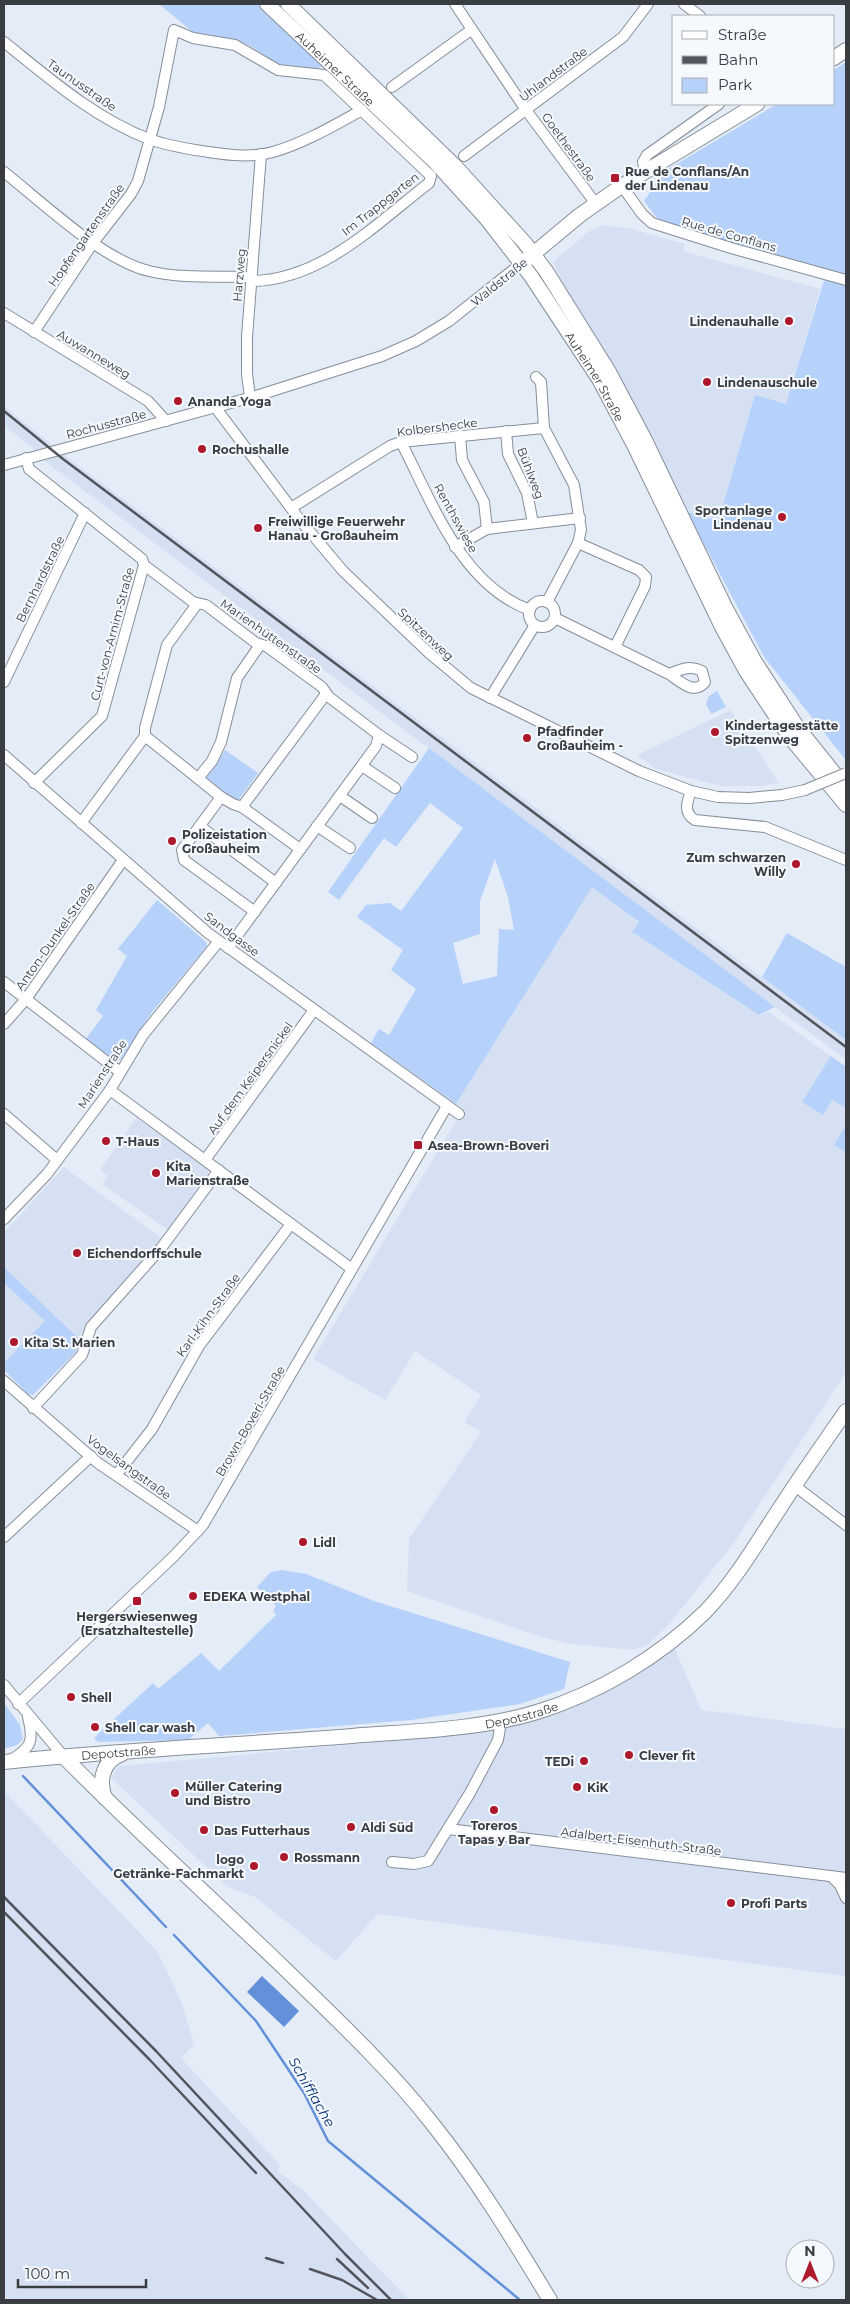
<svg xmlns="http://www.w3.org/2000/svg" width="850" height="2304" viewBox="0 0 850 2304" font-family="Montserrat,sans-serif">
  <style>
    .built { fill: #d5e1f3 }
    .green { fill: #b6d1fa; fill-rule: evenodd }
    .water { fill: #6390d8 }
    .lines { fill: none; stroke-linecap: round; stroke-linejoin: round }
    .stream { stroke: #6390d8; stroke-width: 2.5 }
    .minor-casing { stroke: #868e99; stroke-width: 12 }
    .secondary-casing { stroke: #868e99; stroke-width: 16 }
    .minor { stroke: #fff; stroke-width: 10 }
    .secondary { stroke: #fff; stroke-width: 14 }
    .rail { stroke: #52565c; stroke-width: 2.5 }
    .minor-bridge-casing { stroke: #868e99; stroke-width: 12; stroke-linecap: butt }
    .minor-bridge { stroke: #fff; stroke-width: 10 }
    .poi-dot { fill: #ad182c; stroke: #f5f9fe; stroke-width: 2 }
    .labels { text-anchor: middle; dominant-baseline: central; stroke-width: 4; stroke-linejoin: round; paint-order: stroke }
    .street-label { font-size: 12px; fill: #393c41; stroke: #f5f9fe }
    .poi-label { font-size: 12px; font-weight: bold; fill: #393c41; stroke: #f5f9fe; text-anchor: start }
    .water-label { font-size: 14px; font-style: italic; fill: #063171; stroke: #f5f9fe }
  </style>
  <rect width="100%" height="100%" fill="#e4ecf8"/>
  <g class="built">
    <path d="M602,225L632,229L685,244L683,251L820,289L786,404L755,396L717,521L687,512L614,369L561,280L553,262L588,232Z"/>
    <path d="M4,406L67,457L846,1040V1060L47,463L31,447L4,425Z"/>
    <path d="M731,710L779,783L758,786H720L656,769L637,755Z"/>
    <path d="M592,886L639,923L633,933L759,1015L769,1012L846,1067V1373L736,1540L671,1622L648,1645L634,1650L571,1644L541,1637L407,1591L409,1539L481,1432L464,1422L481,1395L415,1351L385,1400L313,1359L463,1109L456,1104Z"/>
    <path d="M136,1118L210,1170L168,1230L102,1184L108,1176L100,1170Z"/>
    <path d="M64,1167L161,1238L78,1338L4,1267V1233Z"/>
    <path d="M4,1283L45,1321L4,1363Z"/>
    <path d="M675,1649L701,1710L846,1729V1976L377,1914L336,1961L255,1897L228,1887L111,1778L119,1766L435,1737L515,1725L569,1708L615,1686Z"/>
    <path d="M4,1791L157,1951L181,2001L194,2044L181,2058L280,2165L277,2171L303,2190L409,2300H4Z"/>
  </g>
  <g class="green">
    <path d="M159,4H258L323,65L318,69L278,64L247,44L194,33Z"/>
    <path d="M846,62V757L845,759L764,657L687,512L718,521L755,395L786,404L827,271L660,222L644,201L659,179L670,168L777,104H834V70Z"/>
    <path d="M717,691L726,707L711,714L706,704L709,696Z"/>
    <path d="M429,748L775,1007L759,1015L632,932L639,922L592,887L456,1104L371,1043L379,1029L389,1035L416,989L391,970L403,950L357,917L366,905L390,903L401,911L463,828L430,803L396,847L384,838L339,900L328,892ZM495,859L508,897L514,930L499,929L497,976L463,984L453,943L480,934V901Z"/>
    <path d="M225,750L258,773L237,802L205,779Z"/>
    <path d="M157,900L206,942L207,946L152,1012L121,1059L115,1062L85,1040L103,1016L96,1010L127,956L118,949Z"/>
    <path d="M787,933L846,967V1040L762,977Z"/>
    <path d="M831,1056L846,1067V1108L832,1100L823,1115L802,1102Z"/>
    <path d="M846,1125V1152L834,1145Z"/>
    <path d="M4,1267L78,1338L76,1352L33,1395L28,1394L4,1370V1363L45,1321L4,1283Z"/>
    <path d="M282,1570L306,1574L374,1601L570,1662L564,1689L520,1704L411,1720L219,1736L208,1723L188,1740L98,1742L94,1738L153,1683L158,1689L201,1653L219,1671L276,1615L273,1611L276,1606L257,1587L271,1572Z"/>
    <path d="M4,1703L20,1725L23,1739L17,1745L4,1749Z"/>
  </g>
  <path class="water" d="M262,1976L299,2011L284,2027L247,1992Z"/>
  <g class="lines">
    <g class="stream">
      <path d="M23,1776L166,1927"/>
      <path d="M174,1935L256,2021L304,2093L328,2141L520,2300"/>
    </g>
    <defs>
      <g id="minor">
        <path d="M455,4L526,110L596,204"/>
        <path d="M684,4L700,16"/>
        <path d="M4,42C49,78 94,118 149,139C168,146 189,149 208,152C229,155 252,158 273,152C304,143 333,126 362,110"/>
        <path d="M392,87L471,30"/>
        <path d="M464,156L623,37L648,4"/>
        <path d="M645,170L643,162L647,155L719,104"/>
        <path d="M4,172C42,202 102,260 149,271C181,279 219,276 252,277"/>
        <path d="M622,186L642,214L652,223L731,248L846,280"/>
        <path d="M4,313L148,401L166,421"/>
        <path d="M34,332L93,243L131,194L138,181L159,107L174,30L193,38L235,45L278,70L324,75L431,176L429,183C377,223 322,280 252,281"/>
        <path d="M536,377L541,382L544,428L574,485L581,530L578,543L547,602"/>
        <path d="M250,397L247,374V337L261,154"/>
        <path d="M215,407L300,520L343,571L429,653L471,688L639,771L691,791L718,797L749,798L782,795L805,790"/>
        <path d="M506,431L508,454L527,493L533,523"/>
        <path d="M460,435L462,460L484,502L487,529"/>
        <path d="M401,442C432,502 461,585 530,610"/>
        <path d="M26,458L29,469L142,559L144,565L102,716L34,783"/>
        <path d="M4,465L256,396L382,356L416,341L449,321L522,263"/>
        <path d="M291,508L390,446L401,442L544,428"/>
        <path d="M578,543L639,570L646,577L645,586L615,647"/>
        <path d="M455,547L487,529L580,518"/>
        <path d="M144,565L193,602L206,605L256,643L266,646L322,687L329,697L379,735L376,746L228,948"/>
        <circle cx="542" cy="614" r="13"/>
        <path d="M555,618L669,674C682,669 690,665 702,671L705,682C694,696 680,681 669,674"/>
        <path d="M4,682L85,513"/>
        <path d="M490,698L535,625"/>
        <path d="M379,735L412,757"/>
        <path d="M145,736L221,797L233,804L242,807L300,849"/>
        <path d="M4,755L208,933L459,1114"/>
        <path d="M362,766L395,788"/>
        <path d="M199,777L212,761L221,742L237,678L260,645"/>
        <path d="M691,791C687,802 683,813 695,820L765,827L846,860"/>
        <path d="M340,796L372,818"/>
        <path d="M221,797L182,850L184,860L255,912"/>
        <path d="M242,807L326,694"/>
        <path d="M81,823L145,736V728L167,645L197,604"/>
        <path d="M317,826L350,848"/>
        <path d="M201,827L276,883"/>
        <path d="M4,982L120,1072"/>
        <path d="M4,1024L26,999L123,860"/>
        <path d="M110,1090L352,1269"/>
        <path d="M4,1114L57,1160"/>
        <path d="M205,1160L314,1010"/>
        <path d="M4,1219L47,1174L110,1090L143,1035L219,941"/>
        <path d="M4,1381L98,1463L198,1531"/>
        <path d="M33,1408L82,1355L91,1327L162,1247L219,1170"/>
        <path d="M117,1474L152,1429L199,1346L291,1224"/>
        <path d="M795,1486L846,1525"/>
        <path d="M4,1537L91,1456"/>
        <path d="M4,1685L64,1757"/>
        <path d="M18,1704L174,1556L203,1525L447,1106"/>
        <path d="M11,1760C32,1747 34,1741 28,1717"/>
        <path d="M448,1829L846,1878"/>
        <path d="M392,1862L414,1864L428,1861L470,1793L498,1740L501,1721"/>
        <path d="M831,1876L840,1885L846,1898"/>
      </g>
      <g id="secondary">
        <path id="s1" d="M267,4L436,163L486,218L531,276L599,379L634,445L723,629L746,671L789,736L846,805"/>
        <path d="M288,4L456,167L524,242L546,271L609,372L645,440L725,607L755,662L798,728L846,788"/>
        <path d="M834,58L846,50"/>
        <path d="M526,260L580,215L620,187L757,104"/>
        <path d="M64,1757C136,1830 211,1898 285,1969C335,2018 387,2066 431,2122C476,2178 513,2239 550,2300"/>
        <path id="s2" d="M4,1762C119,1750 236,1745 352,1736C413,1731 478,1730 537,1712C599,1693 659,1657 705,1612C735,1581 756,1544 780,1508C801,1475 824,1443 846,1411"/>
        <path d="M105,1798C98,1780 103,1761 122,1754"/>
      </g>
    </defs>
    <use href="#minor" class="minor-casing"/>
    <use href="#secondary" class="secondary-casing"/>
    <use href="#minor" class="minor"/>
    <use href="#secondary" class="secondary"/>
    <g class="rail">
      <path d="M845,4H846"/>
      <path d="M4,411L63,459L846,1047"/>
      <path d="M4,1897L156,2051L345,2254L391,2300"/>
      <path d="M4,1912L149,2059L256,2173"/>
      <path d="M266,2258L283,2263"/>
      <path d="M337,2259L368,2288"/>
      <path d="M310,2269L342,2280L377,2300"/>
    </g>
    <defs>
      <path id="minor-bridge" d="M805,790L846,773"/>
    </defs>
    <use href="#minor-bridge" class="minor-bridge-casing"/>
    <use href="#minor-bridge" class="minor-bridge"/>
  </g>
  <g class="poi-dot">
    <rect x="610" y="173" width="10" height="10" rx="2.5"/>
    <circle cx="789" cy="321" r="5"/>
    <circle cx="707" cy="382" r="5"/>
    <circle cx="178" cy="401" r="5"/>
    <circle cx="202" cy="449" r="5"/>
    <circle cx="782" cy="517" r="5"/>
    <circle cx="258" cy="528" r="5"/>
    <circle cx="715" cy="732" r="5"/>
    <circle cx="527" cy="738" r="5"/>
    <circle cx="172" cy="841" r="5"/>
    <circle cx="796" cy="864" r="5"/>
    <circle cx="106" cy="1141" r="5"/>
    <rect x="413" y="1140" width="10" height="10" rx="2.5"/>
    <circle cx="156" cy="1173" r="5"/>
    <circle cx="77" cy="1253" r="5"/>
    <circle cx="14" cy="1342" r="5"/>
    <circle cx="303" cy="1542" r="5"/>
    <circle cx="193" cy="1596" r="5"/>
    <rect x="132" y="1596" width="10" height="10" rx="2.5"/>
    <circle cx="71" cy="1697" r="5"/>
    <circle cx="95" cy="1727" r="5"/>
    <circle cx="629" cy="1755" r="5"/>
    <circle cx="584" cy="1761" r="5"/>
    <circle cx="577" cy="1787" r="5"/>
    <circle cx="175" cy="1793" r="5"/>
    <circle cx="494" cy="1810" r="5"/>
    <circle cx="351" cy="1827" r="5"/>
    <circle cx="204" cy="1830" r="5"/>
    <circle cx="284" cy="1857" r="5"/>
    <circle cx="254" cy="1866" r="5"/>
    <circle cx="731" cy="1903" r="5"/>
  </g>
  <g class="labels">
    <g class="street-label">
      <text stroke="none"><textPath href="#s1" startOffset="94">Auheimer Straße</textPath></text>
      <text transform="translate(553 74) rotate(-37)">Uhlandstraße</text>
      <text transform="translate(82 85) rotate(35)">Taunusstraße</text>
      <text transform="translate(569 147) rotate(54)">Goethestraße</text>
      <text transform="translate(380 204) rotate(-38)">Im Trappgarten</text>
      <text transform="translate(729 234) rotate(16)">Rue de Conflans</text>
      <text transform="translate(86 235) rotate(-55)">Hopfengartenstraße</text>
      <text transform="translate(239 275) rotate(-85)">Harzweg</text>
      <text transform="translate(499 282) rotate(-39)">Waldstraße</text>
      <text transform="translate(94 354) rotate(31)">Auwanneweg</text>
      <text stroke="none"><textPath href="#s1" startOffset="499">Auheimer Straße</textPath></text>
      <text transform="translate(106 424) rotate(-15)">Rochusstraße</text>
      <text transform="translate(437 427) rotate(-7)">Kolbershecke</text>
      <text transform="translate(531 473) rotate(69)">Bühlweg</text>
      <text transform="translate(456 518) rotate(61)">Renthswiese</text>
      <text transform="translate(40 579) rotate(-64)">Bernhardstraße</text>
      <text transform="translate(112 634) rotate(-75)">Curt-von-Arnim-Straße</text>
      <text transform="translate(426 634) rotate(43)">Spitzenweg</text>
      <text transform="translate(271 636) rotate(35)">Marienhüttenstraße</text>
      <text transform="translate(232 934) rotate(37)">Sandgasse</text>
      <text transform="translate(55 936) rotate(-55)">Anton-Dunkel-Straße</text>
      <text transform="translate(102 1074) rotate(-57)">Marienstraße</text>
      <text transform="translate(250 1078) rotate(-54)">Auf dem Keipersnickel</text>
      <text transform="translate(208 1315) rotate(-54)">Karl-Kihn-Straße</text>
      <text transform="translate(250 1421) rotate(-60)">Brown-Boveri-Straße</text>
      <text transform="translate(129 1467) rotate(36)">Vogelsangstraße</text>
      <text stroke="none"><textPath href="#s2" startOffset="520">Depotstraße</textPath></text>
      <text stroke="none"><textPath href="#s2" startOffset="115">Depotstraße</textPath></text>
      <text transform="translate(641 1841) rotate(7)">Adalbert-Eisenhuth-Straße</text>
    </g>
    <g class="poi-label">
      <text x="625" y="171">Rue de Conflans/An<tspan x="625" dy="14">der Lindenau</tspan></text>
      <text x="779" y="321" text-anchor="end">Lindenauhalle</text>
      <text x="717" y="382">Lindenauschule</text>
      <text x="188" y="401">Ananda Yoga</text>
      <text x="212" y="449">Rochushalle</text>
      <text x="772" y="510" text-anchor="end">Sportanlage<tspan x="772" dy="14">Lindenau</tspan></text>
      <text x="268" y="521">Freiwillige Feuerwehr<tspan x="268" dy="14">Hanau - Großauheim</tspan></text>
      <text x="725" y="725">Kindertagesstätte<tspan x="725" dy="14">Spitzenweg</tspan></text>
      <text x="537" y="731">Pfadfinder<tspan x="537" dy="14">Großauheim -</tspan></text>
      <text x="182" y="834">Polizeistation<tspan x="182" dy="14">Großauheim</tspan></text>
      <text x="786" y="857" text-anchor="end">Zum schwarzen<tspan x="786" dy="14">Willy</tspan></text>
      <text x="116" y="1141">T-Haus</text>
      <text x="428" y="1145">Asea-Brown-Boveri</text>
      <text x="166" y="1166">Kita<tspan x="166" dy="14">Marienstraße</tspan></text>
      <text x="87" y="1253">Eichendorffschule</text>
      <text x="24" y="1342">Kita St. Marien</text>
      <text x="313" y="1542">Lidl</text>
      <text x="203" y="1596">EDEKA Westphal</text>
      <text x="137" y="1616" text-anchor="middle">Hergerswiesenweg<tspan x="137" dy="14">(Ersatzhaltestelle)</tspan></text>
      <text x="81" y="1697">Shell</text>
      <text x="105" y="1727">Shell car wash</text>
      <text x="639" y="1755">Clever fit</text>
      <text x="574" y="1761" text-anchor="end">TEDi</text>
      <text x="185" y="1786">Müller Catering<tspan x="185" dy="14">und Bistro</tspan></text>
      <text x="587" y="1787">KiK</text>
      <text x="494" y="1825" text-anchor="middle">Toreros<tspan x="494" dy="14">Tapas y Bar</tspan></text>
      <text x="361" y="1827">Aldi Süd</text>
      <text x="214" y="1830">Das Futterhaus</text>
      <text x="294" y="1857">Rossmann</text>
      <text x="244" y="1859" text-anchor="end">logo<tspan x="244" dy="14">Getränke-Fachmarkt</tspan></text>
      <text x="741" y="1903">Profi Parts</text>
    </g>
    <g class="water-label">
      <text transform="translate(312 2092) rotate(60)">Schifflache</text>
    </g>
  </g>
  <rect width="850" height="2304" fill="none" stroke="#393c41" stroke-width="10"/>
  <rect x="672" y="15" width="162" height="90" fill="#f5f9fe" stroke="#aaadb2"/>
  <rect x="682" y="31" width="25" height="8" fill="#ffffff" stroke="#aaadb2"/>
  <text x="718" y="40" font-size="15" fill="#393c41">Straße</text>
  <rect x="682" y="56" width="25" height="8" fill="#52565c" stroke="#aaadb2"/>
  <text x="718" y="65" font-size="15" fill="#393c41">Bahn</text>
  <rect x="682" y="78" width="25" height="15" fill="#b6d1fa" stroke="#aaadb2"/>
  <text x="718" y="90" font-size="15" fill="#393c41">Park</text>
  <g transform="translate(810 2264)"><circle r="24" fill="#f5f9fe" stroke="#aaadb2"/>
  <path d="M0-4L9 19L0 12L-9 19Z" fill="#ad182c"/>
  <text y="-8" font-size="14" font-weight="bold" text-anchor="middle" fill="#393c41">N</text>
  </g>
  <path d="M18 2279v8h128v-8" fill="none" stroke="#393c41" stroke-width="2.5"/>
  <text x="25" y="2279" font-size="15" fill="#393c41" stroke="#f5f9fe" stroke-width="4" paint-order="stroke">100 m</text>
</svg>
